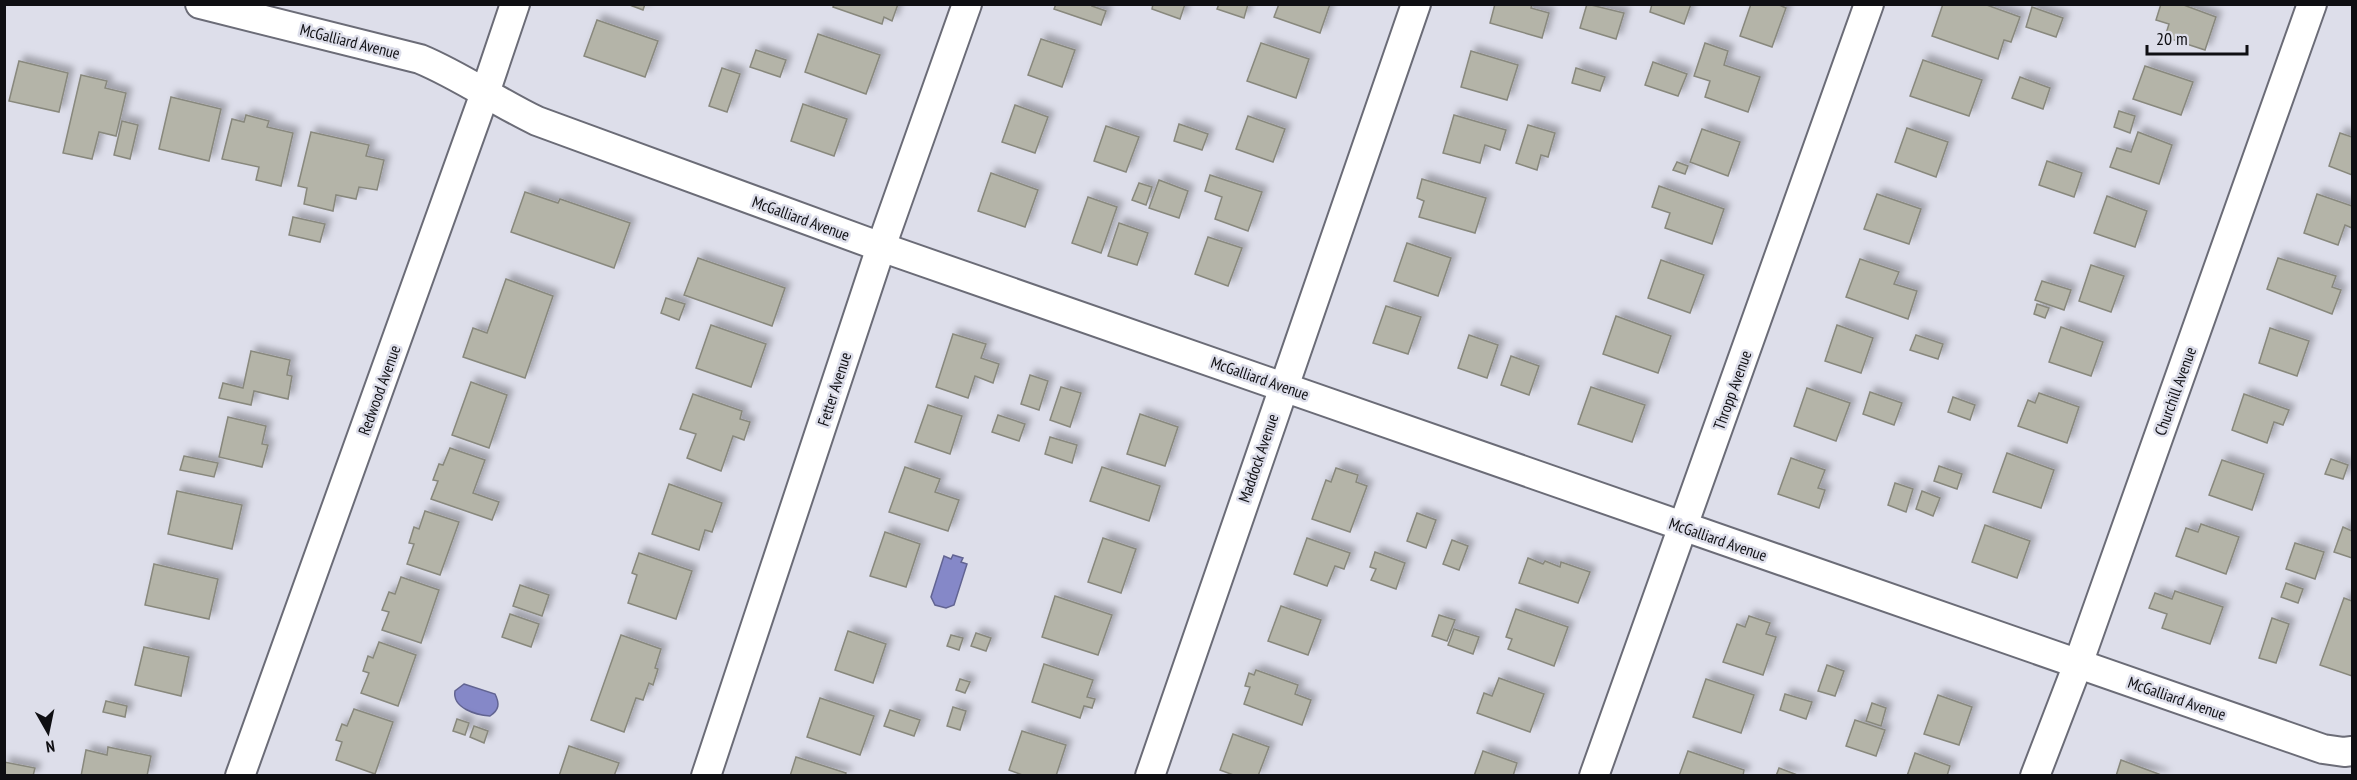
<svg xmlns="http://www.w3.org/2000/svg" width="2357" height="780" viewBox="0 0 2357 780" font-family="'PT Sans Narrow',sans-serif">
  <style>
    .water { fill: #8588c8; stroke: #626492; stroke-width: 1.5 }
    .building { fill: #b4b4a8; stroke: #88887d; stroke-width: 1.5; filter: url(#shadow) }
    .lines { fill: none; stroke-linecap: round; stroke-linejoin: round }
    .street-casing { stroke: #6b6c77; stroke-width: 32 }
    .street { stroke: #fff; stroke-width: 28 }
    .labels { text-anchor: middle; dominant-baseline: central; stroke-width: 5; stroke-linejoin: round; paint-order: stroke }
    .street-label { font-size: 16px; fill: #0f0f13; stroke: #dddeea }
  </style>
  <defs>
    <filter id="shadow"><feDropShadow dx="5.5" dy="-5.5" stdDeviation="3" flood-color="#0004"/></filter>
  </defs>
  <rect width="100%" height="100%" fill="#dddeea"/>
  <g class="water">
    <path d="M953,555L963,558L961,562L967,564L954,605L946,608L935,605L931,597L944,556L951,559Z"/>
    <path d="M464,684L495,694C500,704 499,710 490,716C476,715 452,708 455,691Z"/>
  </g>
  <g class="building">
    <path d="M627,4H645L643,10Z"/>
    <path d="M834,4H898L892,21L884,17L882,24L833,7Z"/>
    <path d="M1056,4H1093L1092,6L1106,11L1101,25L1054,9Z"/>
    <path d="M1153,4H1185L1180,19L1152,9Z"/>
    <path d="M1219,4H1248L1244,18L1217,9Z"/>
    <path d="M1279,4H1330L1320,33L1274,17Z"/>
    <path d="M1495,4H1532L1531,8L1549,13L1542,38L1490,23Z"/>
    <path d="M1587,4L1624,13L1616,39L1580,28Z"/>
    <path d="M1652,4H1691L1684,24L1650,12Z"/>
    <path d="M1751,4H1777L1786,8L1772,47L1740,36Z"/>
    <path d="M1943,4H1984L2020,17L2011,42L2004,40L1998,59L1932,36Z"/>
    <path d="M2161,4H2181L2216,17L2205,50L2165,37L2169,24L2156,20Z"/>
    <path d="M2032,7L2063,18L2056,37L2026,27Z"/>
    <path d="M597,20L658,41L645,77L584,56Z"/>
    <path d="M818,34L880,55L866,94L805,72Z"/>
    <path d="M1041,39L1075,50L1062,87L1028,75Z"/>
    <path d="M1261,43L1309,59L1296,98L1247,81Z"/>
    <path d="M1705,43L1728,51L1724,65L1760,77L1748,112L1705,97L1710,81L1694,76Z"/>
    <path d="M756,50L786,60L780,77L750,67Z"/>
    <path d="M1471,51L1518,65L1507,100L1461,87Z"/>
    <path d="M1923,60L1982,80L1969,116L1910,96Z"/>
    <path d="M19,61L68,73L59,112L9,101Z"/>
    <path d="M1653,62L1687,74L1678,96L1645,85Z"/>
    <path d="M2145,66L2193,82L2181,115L2133,99Z"/>
    <path d="M722,68L740,74L727,112L709,106Z"/>
    <path d="M1576,68L1605,77L1600,91L1572,83Z"/>
    <path d="M81,75L107,81L105,88L126,93L116,136L99,132L92,159L63,153Z"/>
    <path d="M2020,77L2050,88L2043,109L2012,98Z"/>
    <path d="M171,97L221,109L209,161L159,149Z"/>
    <path d="M803,104L847,119L834,156L791,141Z"/>
    <path d="M1015,105L1048,117L1035,153L1002,142Z"/>
    <path d="M2119,111L2135,116L2130,133L2114,127Z"/>
    <path d="M246,115L269,121L267,127L293,133L281,186L256,180L259,167L222,159L232,119L244,122Z"/>
    <path d="M1454,115L1506,130L1500,150L1485,145L1480,163L1443,153Z"/>
    <path d="M1248,116L1285,129L1273,162L1236,149Z"/>
    <path d="M122,121L138,125L130,159L114,155Z"/>
    <path d="M1179,124L1208,134L1202,150L1174,141Z"/>
    <path d="M1528,125L1555,133L1548,157L1541,155L1537,170L1516,163Z"/>
    <path d="M1106,126L1139,137L1126,172L1094,161Z"/>
    <path d="M1907,128L1948,142L1936,177L1895,162Z"/>
    <path d="M1702,129L1740,142L1728,176L1690,162Z"/>
    <path d="M311,132L369,145L366,156L384,160L377,190L359,187L356,199L336,195L333,211L304,204L307,188L298,186Z"/>
    <path d="M2138,132L2172,145L2159,184L2110,167L2117,148L2131,152Z"/>
    <path d="M2340,133L2352,137V175L2329,166Z"/>
    <path d="M2047,161L2082,173L2074,197L2039,185Z"/>
    <path d="M1677,162L1688,166L1685,174L1673,170Z"/>
    <path d="M991,173L1038,190L1025,227L978,211Z"/>
    <path d="M1210,175L1262,192L1248,231L1215,219L1222,197L1205,191Z"/>
    <path d="M1422,179L1486,198L1475,233L1419,217L1424,201L1417,198Z"/>
    <path d="M1159,180L1188,191L1179,218L1149,208Z"/>
    <path d="M1139,183L1152,187L1146,205L1132,200Z"/>
    <path d="M1659,186L1724,209L1712,244L1665,228L1670,213L1652,207Z"/>
    <path d="M525,192L558,203L560,199L630,223L614,268L511,232Z"/>
    <path d="M1877,194L1921,209L1909,244L1864,229Z"/>
    <path d="M2317,194L2352,206V228L2345,225L2338,245L2304,233Z"/>
    <path d="M2107,196L2147,211L2135,247L2094,233Z"/>
    <path d="M1088,197L1117,207L1101,253L1072,243Z"/>
    <path d="M293,217L325,224L320,242L289,235Z"/>
    <path d="M1119,223L1148,233L1137,265L1108,256Z"/>
    <path d="M1208,237L1242,248L1228,286L1195,274Z"/>
    <path d="M1407,243L1451,258L1438,296L1394,281Z"/>
    <path d="M698,258L785,288L772,326L684,295Z"/>
    <path d="M2278,258L2336,276L2332,287L2341,290L2332,314L2267,289Z"/>
    <path d="M1860,259L1899,272L1894,284L1917,291L1908,319L1846,297Z"/>
    <path d="M1661,260L1704,275L1690,313L1648,298Z"/>
    <path d="M2091,265L2124,276L2111,312L2079,301Z"/>
    <path d="M506,279L553,296L525,378L463,357L473,328L487,333Z"/>
    <path d="M2042,281L2071,290L2064,310L2035,300Z"/>
    <path d="M666,298L685,304L679,320L661,313Z"/>
    <path d="M2037,304L2049,308L2045,318L2034,314Z"/>
    <path d="M1386,306L1421,317L1408,354L1373,343Z"/>
    <path d="M1616,316L1671,336L1658,373L1603,354Z"/>
    <path d="M711,325L766,344L751,387L696,368Z"/>
    <path d="M1837,325L1873,338L1861,373L1825,361Z"/>
    <path d="M2061,327L2103,342L2091,376L2049,362Z"/>
    <path d="M2270,328L2309,341L2297,376L2259,363Z"/>
    <path d="M953,334L986,344L981,358L999,364L993,383L975,376L968,398L936,387Z"/>
    <path d="M1469,335L1498,345L1487,378L1458,368Z"/>
    <path d="M1916,335L1943,344L1938,359L1910,350Z"/>
    <path d="M251,351L290,360L287,375L292,376L288,399L254,391L251,405L219,398L223,383L243,388Z"/>
    <path d="M1511,356L1539,366L1529,395L1501,385Z"/>
    <path d="M1030,375L1048,381L1039,410L1021,404Z"/>
    <path d="M471,382L507,395L489,448L452,435Z"/>
    <path d="M1061,387L1081,393L1070,427L1050,420Z"/>
    <path d="M1591,387L1645,405L1632,442L1578,424Z"/>
    <path d="M1807,388L1850,403L1836,441L1794,426Z"/>
    <path d="M1870,392L1902,403L1894,425L1863,414Z"/>
    <path d="M2039,393L2079,407L2067,443L2018,426L2028,400L2035,403Z"/>
    <path d="M693,394L742,411L740,419L750,422L744,440L733,436L721,471L687,458L696,434L680,429Z"/>
    <path d="M2244,394L2289,410L2283,425L2274,422L2267,443L2232,430Z"/>
    <path d="M1953,397L1975,405L1970,420L1948,412Z"/>
    <path d="M928,405L962,416L950,454L915,442Z"/>
    <path d="M1140,414L1178,427L1165,466L1127,454Z"/>
    <path d="M998,415L1025,424L1019,441L992,432Z"/>
    <path d="M228,417L266,426L262,444L268,445L262,467L219,457Z"/>
    <path d="M1050,437L1077,445L1072,463L1045,454Z"/>
    <path d="M450,448L485,460L473,493L499,502L492,520L431,499L438,481L433,480L439,464L443,465Z"/>
    <path d="M2007,453L2054,470L2041,508L1993,492Z"/>
    <path d="M184,456L218,463L214,477L180,470Z"/>
    <path d="M1791,458L1825,470L1818,488L1825,490L1819,508L1778,494Z"/>
    <path d="M2331,459L2348,465L2343,479L2325,474Z"/>
    <path d="M2222,460L2264,474L2252,510L2209,495Z"/>
    <path d="M1939,466L1962,474L1957,489L1934,481Z"/>
    <path d="M905,467L940,479L935,492L959,500L948,531L889,512Z"/>
    <path d="M1102,467L1160,486L1149,521L1090,501Z"/>
    <path d="M1336,468L1358,475L1356,482L1367,486L1350,532L1312,519L1326,480L1331,482Z"/>
    <path d="M1895,483L1913,489L1906,512L1888,505Z"/>
    <path d="M669,484L722,503L712,532L705,530L699,550L652,534Z"/>
    <path d="M177,491L242,505L232,549L168,534Z"/>
    <path d="M1922,491L1940,498L1933,516L1916,509Z"/>
    <path d="M425,511L459,522L440,575L407,564L414,544L409,543L414,527L419,529Z"/>
    <path d="M1417,513L1436,520L1426,548L1407,541Z"/>
    <path d="M2201,524L2239,537L2226,574L2176,556L2186,528L2198,532Z"/>
    <path d="M1985,525L2030,541L2017,578L1972,562Z"/>
    <path d="M2343,527L2352,531V558L2334,552Z"/>
    <path d="M885,532L920,544L906,587L870,576Z"/>
    <path d="M1103,538L1136,549L1121,593L1088,582Z"/>
    <path d="M1307,538L1350,553L1344,569L1335,566L1327,586L1294,574Z"/>
    <path d="M1452,540L1468,546L1459,570L1443,564Z"/>
    <path d="M2295,543L2324,552L2315,579L2286,569Z"/>
    <path d="M1375,552L1405,563L1396,589L1371,580L1376,569L1370,567Z"/>
    <path d="M639,553L692,571L676,619L628,603L637,575L632,573Z"/>
    <path d="M1528,558L1543,564L1545,561L1560,567L1561,562L1590,572L1578,603L1519,583Z"/>
    <path d="M154,564L218,579L209,619L145,605Z"/>
    <path d="M401,577L439,590L421,643L382,630L389,612L382,610L389,592L395,594Z"/>
    <path d="M2286,583L2303,589L2298,603L2281,597Z"/>
    <path d="M520,585L549,595L542,616L513,606Z"/>
    <path d="M2175,591L2223,607L2210,644L2162,628L2167,614L2149,608L2155,593L2172,599Z"/>
    <path d="M1055,596L1112,615L1098,655L1042,637Z"/>
    <path d="M2344,598L2352,601V676L2320,665Z"/>
    <path d="M1281,606L1321,620L1308,655L1268,641Z"/>
    <path d="M1516,609L1568,627L1554,666L1508,649L1512,639L1506,637Z"/>
    <path d="M510,614L539,624L531,647L502,637Z"/>
    <path d="M1439,615L1455,620L1447,641L1432,636Z"/>
    <path d="M1749,616L1770,623L1766,634L1776,637L1763,675L1723,662L1737,624L1745,627Z"/>
    <path d="M2272,618L2289,624L2276,663L2259,658Z"/>
    <path d="M1454,629L1479,637L1473,654L1448,645Z"/>
    <path d="M848,631L886,644L873,683L835,670Z"/>
    <path d="M976,633L991,638L986,651L971,646Z"/>
    <path d="M621,635L661,649L655,668L658,669L653,685L649,683L643,700L636,698L624,732L591,720Z"/>
    <path d="M951,635L963,638L959,650L947,646Z"/>
    <path d="M379,642L416,655L398,706L361,693L369,673L363,671L368,656L373,658Z"/>
    <path d="M144,647L189,657L181,696L135,685Z"/>
    <path d="M1044,664L1093,680L1087,697L1095,699L1092,708L1084,706L1080,718L1032,702Z"/>
    <path d="M1827,665L1844,671L1835,696L1818,691Z"/>
    <path d="M1256,670L1298,685L1295,694L1311,700L1302,725L1244,704L1250,687L1245,686L1249,673L1254,675Z"/>
    <path d="M1499,678L1544,694L1530,732L1477,713L1484,693L1492,696Z"/>
    <path d="M960,679L970,682L965,693L956,690Z"/>
    <path d="M1706,679L1754,695L1741,733L1693,717Z"/>
    <path d="M1785,694L1812,702L1806,719L1780,710Z"/>
    <path d="M1938,695L1972,707L1959,745L1924,734Z"/>
    <path d="M820,698L874,716L860,755L807,737Z"/>
    <path d="M106,701L127,706L125,717L103,712Z"/>
    <path d="M1872,703L1886,708L1881,726L1866,721Z"/>
    <path d="M953,707L966,711L960,730L947,726Z"/>
    <path d="M354,709L393,722L375,774L336,760L342,742L336,740L342,724L347,726Z"/>
    <path d="M890,710L920,720L914,736L884,726Z"/>
    <path d="M457,719L469,723L465,735L453,731Z"/>
    <path d="M1855,720L1885,730L1876,756L1846,746Z"/>
    <path d="M474,726L488,731L484,743L470,737Z"/>
    <path d="M1022,731L1066,745L1056,776H1025L1009,770Z"/>
    <path d="M1233,734L1269,747L1258,776H1236L1220,770Z"/>
    <path d="M569,746L619,763L614,776H559Z"/>
    <path d="M108,747L151,756L147,776H81L86,750L107,755Z"/>
    <path d="M1483,751L1517,763L1513,776H1474Z"/>
    <path d="M1688,751L1744,770L1743,776H1679Z"/>
    <path d="M1915,753L1950,766L1947,776H1907Z"/>
    <path d="M796,757L846,773L845,776H790Z"/>
    <path d="M2121,760L2164,776H2116Z"/>
    <path d="M4,762L35,768L33,776H4Z"/>
    <path d="M1779,768L1800,776H1776Z"/>
  </g>
  <g class="lines">
    <defs>
      <g id="street">
        <path d="M200,4L420,59C461,76 497,102 537,121L881,247L2323,749L2344,752L2352,751"/>
        <path d="M240,776L485,93L515,4"/>
        <path d="M706,776L881,247L967,4"/>
        <path d="M1150,776L1416,4"/>
        <path d="M1594,776L1869,4"/>
        <path d="M2035,776L2078,664L2312,4"/>
      </g>
    </defs>
    <use href="#street" class="street-casing"/>
    <use href="#street" class="street"/>
  </g>
  <g class="labels">
    <g class="street-label">
      <text transform="translate(350 41) rotate(14)">McGalliard Avenue</text>
      <text transform="translate(801 218) rotate(20)">McGalliard Avenue</text>
      <text transform="translate(1260 378) rotate(19)">McGalliard Avenue</text>
      <text transform="translate(834 389) rotate(-72)">Fetter Avenue</text>
      <text transform="translate(379 390) rotate(-70)">Redwood Avenue</text>
      <text transform="translate(1732 390) rotate(-70)">Thropp Avenue</text>
      <text transform="translate(2175 391) rotate(-70)">Churchill Avenue</text>
      <text transform="translate(1258 458) rotate(-71)">Maddock Avenue</text>
      <text transform="translate(1718 539) rotate(19)">McGalliard Avenue</text>
      <text transform="translate(2177 698) rotate(19)">McGalliard Avenue</text>
    </g>
  </g>
  <rect width="2357" height="780" fill="none" stroke="#0f0f13" stroke-width="12"/>
  <g transform="translate(48 732) rotate(171)" stroke="#dddeea" stroke-width="4.5" paint-order="stroke">
  <path d="M0-4.5L10 22L0 15L-10 22Z" fill="#0f0f13"/>
  <text y="-9" font-size="16" font-weight="bold" text-anchor="middle" fill="#0f0f13">N</text>
  </g>
  <path d="M2147 45v9h100v-9" fill="none" stroke="#0f0f13" stroke-width="3"/>
  <text x="2156" y="45" font-size="18" fill="#0f0f13" stroke="#dddeea" stroke-width="4.5" paint-order="stroke">20 m</text>
</svg>
